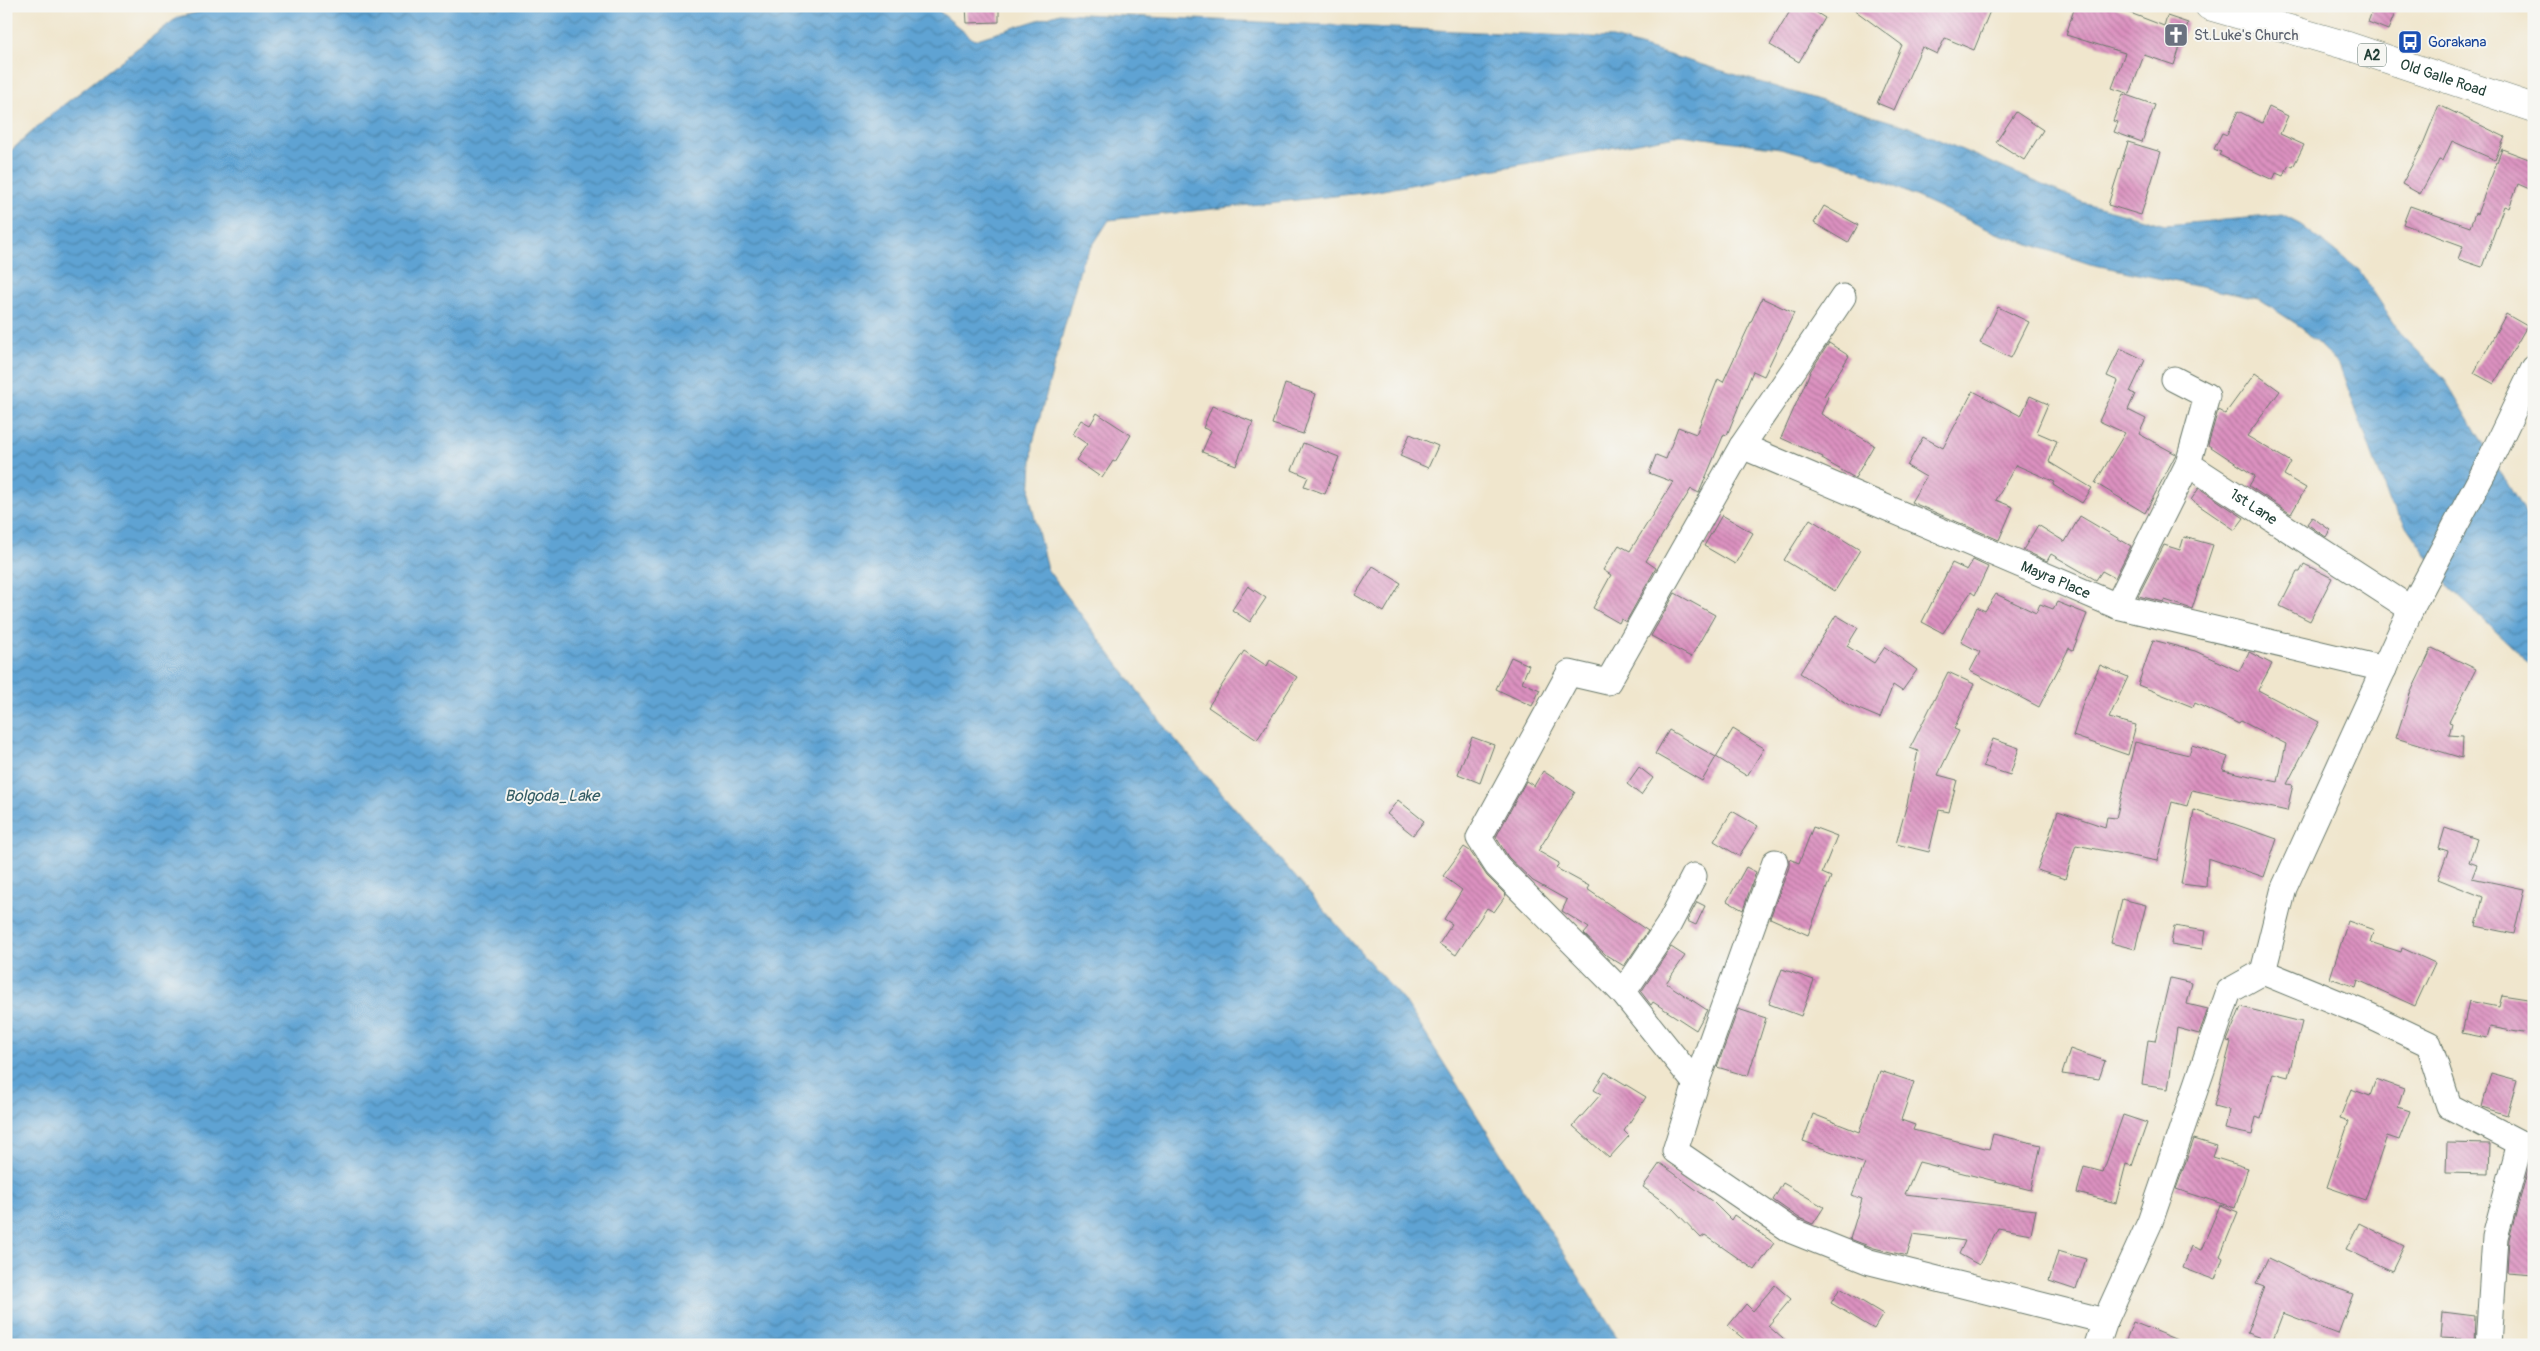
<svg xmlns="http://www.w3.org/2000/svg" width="2540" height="1351" viewBox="0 0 2540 1351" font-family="Pangolin,sans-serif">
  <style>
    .water { fill: url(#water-waves); stroke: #3e7084 }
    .building { fill: url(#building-back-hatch) }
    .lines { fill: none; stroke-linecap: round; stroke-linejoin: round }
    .minor-casing { stroke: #68786a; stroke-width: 27 }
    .highway-casing { stroke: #68786a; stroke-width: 29 }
    .minor { stroke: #fff; stroke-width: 25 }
    .highway { stroke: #fff; stroke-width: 28 }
    .labels { text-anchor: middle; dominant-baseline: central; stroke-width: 4; stroke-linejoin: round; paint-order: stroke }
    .shield { fill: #f6f6f2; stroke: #60746d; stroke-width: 1 }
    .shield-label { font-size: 14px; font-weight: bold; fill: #1f3d34 }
    .worship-label { font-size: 15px; fill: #5b616d; stroke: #f6f6f2; text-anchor: start }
    .transit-label { font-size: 15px; fill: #164399; stroke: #f6f6f2; text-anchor: start }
    .street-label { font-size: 15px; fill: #1f3d34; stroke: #f6f6f2 }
    .water-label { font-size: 16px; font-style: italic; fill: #325c64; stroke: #f6f6f2 }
  </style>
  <defs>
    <pattern id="water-waves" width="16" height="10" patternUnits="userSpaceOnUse" patternTransform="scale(1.25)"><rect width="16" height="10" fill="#5ea3d3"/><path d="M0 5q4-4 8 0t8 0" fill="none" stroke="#4d86ac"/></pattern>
    <pattern id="building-back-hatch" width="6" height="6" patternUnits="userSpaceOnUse" patternTransform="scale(1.25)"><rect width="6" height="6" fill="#dc91c0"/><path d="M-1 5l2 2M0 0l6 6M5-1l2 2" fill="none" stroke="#b2789d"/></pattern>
  </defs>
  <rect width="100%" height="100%" fill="#f6f6f2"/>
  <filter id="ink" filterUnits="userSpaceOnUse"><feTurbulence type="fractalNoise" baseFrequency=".02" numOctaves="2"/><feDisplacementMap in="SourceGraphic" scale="10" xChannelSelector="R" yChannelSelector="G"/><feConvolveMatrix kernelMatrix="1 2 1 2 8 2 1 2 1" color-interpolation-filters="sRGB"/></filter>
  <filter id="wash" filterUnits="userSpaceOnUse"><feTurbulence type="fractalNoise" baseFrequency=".0096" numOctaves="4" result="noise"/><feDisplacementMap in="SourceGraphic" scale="20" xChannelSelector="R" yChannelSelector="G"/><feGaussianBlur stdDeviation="1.12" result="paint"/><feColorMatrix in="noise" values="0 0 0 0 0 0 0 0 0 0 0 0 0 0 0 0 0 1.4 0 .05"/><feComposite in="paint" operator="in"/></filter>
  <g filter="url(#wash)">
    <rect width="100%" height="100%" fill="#f0e6cd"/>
    <path class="water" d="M225,6H933L974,40L1060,13L1613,38L1909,127L2085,203L2165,225L2282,215L2301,225L2359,270L2402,335L2444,378L2534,528V665L2526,660L2448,586L2390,503L2339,364L2298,325L2258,299L2090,264L1996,233L1847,165L1780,148L1681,135L1372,192L1109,220L1082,262L1033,443L1030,498L1047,569L1167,730L1407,1005L1622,1345H6V155L53,113L178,17Z"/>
    <g id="blocks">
      <g class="building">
        <path d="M966,6H999V22L967,23Z"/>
        <path d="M1793,6H1806L1825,18L1799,62L1770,45Z"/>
        <path d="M1849,6H1992L1974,50L1945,38L1937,54L1922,47L1894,110L1877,103L1902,45Z"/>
        <path d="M2075,6H2112L2164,26L2167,16L2188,23L2174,65L2144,55L2130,94L2112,88L2125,53L2066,35Z"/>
        <path d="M2374,6H2398L2388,30L2368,22Z"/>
        <path d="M2123,94L2155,105L2142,142L2114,132L2118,122L2113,121Z"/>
        <path d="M2439,105L2505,137L2495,160L2452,141L2443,161L2439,160L2420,194L2402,184L2423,144Z"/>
        <path d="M2269,107L2288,116L2280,134L2304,145L2293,167L2289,165L2283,176L2276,173L2273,180L2219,155L2221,152L2214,149L2222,133L2227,135L2238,111L2262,123Z"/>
        <path d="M2016,112L2043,130L2024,160L1996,142Z"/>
        <path d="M2128,142L2161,152L2141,215L2108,205Z"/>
        <path d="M2502,149L2534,161V191L2518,184L2509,208L2504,206L2482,267L2458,259L2463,246L2403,224L2410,206L2470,227L2475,213L2477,214Z"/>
        <path d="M1824,206L1858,225L1848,243L1814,223Z"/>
        <path d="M1762,298L1794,313L1764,376L1753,371L1727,435L1724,434L1699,493L1691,489L1646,561L1656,568L1626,622L1621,619L1619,623L1593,608L1611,575L1603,570L1619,545L1630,551L1673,482L1649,473L1656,455L1666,459L1678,427L1696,434L1718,379L1723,382Z"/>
        <path d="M1998,307L2029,322L2011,358L1980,343Z"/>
        <path d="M2506,314L2527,326L2494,384L2474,373Z"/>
        <path d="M1829,343L1849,356L1824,396L1828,397L1821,414L1874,445L1855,478L1822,459L1823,457L1781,438L1811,370Z"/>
        <path d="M2120,348L2145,360L2130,392L2135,394L2128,410L2146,419L2139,434L2176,454L2145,513L2095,483L2125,433L2099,421L2118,381L2107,376Z"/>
        <path d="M2255,373L2280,391L2247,436L2291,462L2284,475L2306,488L2291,514L2249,486L2255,476L2208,445L2218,410L2225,414Z"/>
        <path d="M1285,384L1316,394L1303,434L1272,424Z"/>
        <path d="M1973,391L2021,416L2030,396L2048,404L2036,432L2057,441L2049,462L2092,488L2082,503L2053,485L2055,482L2016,465L1996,500L2013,507L1999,540L1911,502L1926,477L1907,466L1923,437L1943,448Z"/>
        <path d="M1212,406L1253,422L1236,465L1202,452L1211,431L1203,428Z"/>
        <path d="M1097,413L1131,435L1115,462L1113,461L1102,478L1076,460L1087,444L1072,434L1081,420L1090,425Z"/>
        <path d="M1410,434L1438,446L1428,468L1400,456Z"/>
        <path d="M1303,443L1339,457L1325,494L1304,486L1308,477L1292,470Z"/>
        <path d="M2199,488L2244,518L2235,530L2191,500Z"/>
        <path d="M1722,515L1753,533L1735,564L1704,546Z"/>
        <path d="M2080,516L2131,546L2115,578L2102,571L2096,580L2051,554L2047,561L2023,550L2038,525L2065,542Z"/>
        <path d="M2312,517L2330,530L2326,537L2307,524Z"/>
        <path d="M1810,519L1860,550L1835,591L1784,560Z"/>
        <path d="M2184,537L2213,545L2192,609L2165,600L2164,602L2138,596L2164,545L2180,550Z"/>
        <path d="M1973,560L1988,567L1975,595L1971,592L1943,633L1922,622L1952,563L1967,570Z"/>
        <path d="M2304,564L2332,578L2310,621L2280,606L2297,572H2300Z"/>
        <path d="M1373,566L1401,583L1384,612L1355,595Z"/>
        <path d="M1248,586L1266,598L1250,622L1232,610Z"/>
        <path d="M1675,593L1715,615L1691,657L1651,636Z"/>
        <path d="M1996,594L2036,613L2040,604L2053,609L2057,602L2087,614L2073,650L2069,648L2039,707L1970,671L1980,652L1961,642L1977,607L1985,611Z"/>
        <path d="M1836,615L1858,628L1847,646L1874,663L1885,647L1917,670L1902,691L1893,685L1880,718L1849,705L1800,673Z"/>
        <path d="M2153,640L2195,651L2239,671L2249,652L2272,664L2258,690L2319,722L2287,784L2293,785L2287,811L2192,790L2187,806L2172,802L2157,861L2076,845L2065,879L2037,870L2058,811L2105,827L2107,817L2116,818L2135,742L2189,755L2192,745L2228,757L2223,770L2278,782L2286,744L2241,721L2239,724L2195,703L2193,707L2138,685Z"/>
        <path d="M2432,648L2476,669L2449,722L2452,723L2449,735L2463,736L2462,758L2396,738L2410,694Z"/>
        <path d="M1244,651L1267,666L1270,660L1297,677L1257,740L1208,707Z"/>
        <path d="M1511,657L1529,665L1522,682L1540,690L1532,706L1496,689Z"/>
        <path d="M2100,665L2128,677L2109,718L2136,725L2128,755L2073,736L2083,703Z"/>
        <path d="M1948,672L1974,684L1954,729L1959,731L1938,775L1957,780L1949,812L1939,810L1929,852L1896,844L1907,804L1918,751L1910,748Z"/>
        <path d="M1733,729L1764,748L1747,776L1716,757Z"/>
        <path d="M1669,730L1716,757L1702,781L1655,754Z"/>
        <path d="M1472,737L1494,745L1480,783L1458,774Z"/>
        <path d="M1993,739L2019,748L2010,775L1983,766Z"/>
        <path d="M1639,767L1653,778L1641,795L1627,784Z"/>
        <path d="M1543,771L1575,792L1538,851L1559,863L1556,868L1589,886L1587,889L1648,931L1624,966L1606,955L1584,934L1589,928L1562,911L1567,900L1533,881L1508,857L1496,837L1526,781L1534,786Z"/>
        <path d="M1398,800L1424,821L1413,835L1387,814Z"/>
        <path d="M2194,810L2277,839L2264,877L2208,858L2206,887L2181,884Z"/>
        <path d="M1732,811L1758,826L1739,856L1714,841Z"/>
        <path d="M1813,827L1837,836L1822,873L1831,877L1808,935L1770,918L1789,867V859L1799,863Z"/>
        <path d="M2445,828L2477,839L2469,862L2477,865L2472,878L2524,889L2514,934L2476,926L2483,897L2438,879L2448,851L2439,848Z"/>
        <path d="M1464,847L1470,851L1487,876L1506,895L1494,912L1487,908L1456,955L1439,944L1452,924L1444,919L1462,890L1443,876Z"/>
        <path d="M1746,867L1756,872L1743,910L1727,901Z"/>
        <path d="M2122,899L2146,905L2135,949L2111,943Z"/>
        <path d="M1697,902L1705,906L1696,925L1687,921Z"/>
        <path d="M2348,921L2374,930L2370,942L2401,952L2402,948L2435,963L2415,1006L2358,980L2356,987L2330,978Z"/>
        <path d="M2174,926L2205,931L2202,949L2171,944Z"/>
        <path d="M1671,947L1685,956L1666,983L1707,1010L1696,1030L1653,1002L1651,1005L1641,992Z"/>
        <path d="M1782,969L1814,980L1801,1016L1769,1004Z"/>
        <path d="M2170,978L2192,983L2187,1004L2208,1009L2199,1034L2177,1028L2168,1089L2142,1085L2148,1040L2155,1041Z"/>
        <path d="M2502,995L2534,1000V1035L2490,1027L2487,1038L2462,1033L2469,1001L2499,1007Z"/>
        <path d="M2241,1007L2302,1022L2288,1077L2273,1073L2261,1119L2256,1117L2252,1135L2225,1129L2229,1110L2214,1106L2231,1042L2227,1041Z"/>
        <path d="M1738,1009L1766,1018L1748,1076L1717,1067Z"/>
        <path d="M2070,1049L2105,1061L2099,1079L2062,1074Z"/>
        <path d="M1880,1071L1914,1082L1901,1120L1915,1125L1913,1130L1989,1149L1993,1134L2041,1145L2031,1190L1919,1162L1905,1194L2036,1210L2031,1234L1998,1228L1979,1265L1959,1254L1965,1241L1913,1234L1907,1256L1874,1248L1850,1239L1862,1199L1852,1195L1865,1164L1803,1141L1813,1114L1859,1132Z"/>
        <path d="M1605,1072L1646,1097L1624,1131L1629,1136L1609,1158L1573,1126L1601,1094L1594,1090Z"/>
        <path d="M2491,1073L2517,1080L2507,1115L2482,1107Z"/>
        <path d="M2376,1079L2404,1089L2398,1107L2410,1111L2399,1140L2387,1136L2365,1200L2327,1187L2349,1121L2340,1118L2351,1089L2370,1096Z"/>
        <path d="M2123,1115L2147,1123L2132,1166L2126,1164L2116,1203L2077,1193L2084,1167L2103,1172Z"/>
        <path d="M2194,1139L2217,1146L2213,1157L2248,1168L2235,1208L2176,1189Z"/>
        <path d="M2447,1143L2490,1144L2489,1174L2446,1173Z"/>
        <path d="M2530,1162H2534V1274L2507,1272L2509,1239Z"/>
        <path d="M1660,1163L1713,1202L1731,1220L1734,1215L1774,1243L1755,1270L1705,1235L1701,1238L1673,1209L1643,1187Z"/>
        <path d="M1783,1183L1824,1207L1813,1224L1799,1218L1773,1200Z"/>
        <path d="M2220,1205L2238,1212L2220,1256L2223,1258L2215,1280L2183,1268L2191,1246L2201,1250Z"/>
        <path d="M2359,1223L2404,1246L2392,1271L2346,1249Z"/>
        <path d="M2058,1251L2086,1259L2076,1290L2049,1281Z"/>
        <path d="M2268,1258L2311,1279L2353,1294L2338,1334L2283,1313L2272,1342L2247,1333L2264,1287L2256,1284Z"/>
        <path d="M1775,1285L1791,1299L1768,1326L1790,1345H1751L1728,1326L1746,1304L1753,1311Z"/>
        <path d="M1840,1288L1883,1314L1874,1329L1831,1303Z"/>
        <path d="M2443,1312L2475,1316L2474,1343L2461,1341V1339L2441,1338Z"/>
        <path d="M2133,1322L2187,1344L2186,1345H2124Z"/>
      </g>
    </g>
  </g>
  <g filter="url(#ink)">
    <use href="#blocks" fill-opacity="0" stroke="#68786a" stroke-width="1"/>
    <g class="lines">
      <defs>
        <g id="minor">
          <path id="s1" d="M2174,379L2207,396L2188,464L2411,609"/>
          <path id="s2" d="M1742,446L2117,606L2384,669"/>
          <path d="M2117,606L2188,464"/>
          <path d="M1775,862L1696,1084L1675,1151L1792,1231L1870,1262L2105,1321"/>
          <path d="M2263,972L2368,1015L2429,1044L2449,1106L2520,1143L2534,1146"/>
          <path d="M1623,993L1668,926L1694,876"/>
          <path d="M1696,1084L1623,993L1497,866L1479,838L1569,673L1608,682L1742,446L1843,297"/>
          <path d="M2097,1345L2105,1321L2150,1222L2229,991L2263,972L2284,888L2411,609L2487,466L2534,368"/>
          <path d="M2488,1345L2495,1237L2520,1143"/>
        </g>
        <g id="highway">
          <path id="s3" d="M2209,6L2348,46L2534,108"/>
        </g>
      </defs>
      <use href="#minor" class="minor-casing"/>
      <use href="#highway" class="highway-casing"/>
      <use href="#minor" class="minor"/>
      <use href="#highway" class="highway"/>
    </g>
  </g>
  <defs>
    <symbol id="church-square" viewBox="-11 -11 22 22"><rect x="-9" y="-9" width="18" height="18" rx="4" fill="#6b7280" stroke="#f6f6f2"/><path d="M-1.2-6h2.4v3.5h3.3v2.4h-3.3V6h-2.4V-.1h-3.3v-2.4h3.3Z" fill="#fff"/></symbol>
    <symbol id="bus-square" viewBox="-11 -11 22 22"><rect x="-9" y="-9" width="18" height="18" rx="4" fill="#1a4fb4" stroke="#f6f6f2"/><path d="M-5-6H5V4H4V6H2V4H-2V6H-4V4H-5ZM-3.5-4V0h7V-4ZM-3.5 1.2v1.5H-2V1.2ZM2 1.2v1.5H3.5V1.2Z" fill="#fff"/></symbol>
  </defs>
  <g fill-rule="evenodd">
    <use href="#church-square" x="2162" y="21" width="28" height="28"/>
    <use href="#bus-square" x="2396" y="28" width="28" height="28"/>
  </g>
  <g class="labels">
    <rect class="shield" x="2358" y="43.5" width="28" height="23" rx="4"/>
    <g class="shield-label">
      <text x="2372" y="55">A2</text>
    </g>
    <g class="worship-label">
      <text x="2194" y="35">St.Luke's Church</text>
    </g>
    <g class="transit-label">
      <text x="2428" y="42">Gorakana</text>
    </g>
    <g class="street-label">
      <text stroke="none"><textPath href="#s3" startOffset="245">Old Galle Road</textPath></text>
      <text stroke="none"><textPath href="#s1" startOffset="186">1st Lane</textPath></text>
      <text stroke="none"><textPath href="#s2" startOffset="341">Mayra Place</textPath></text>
    </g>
    <g class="water-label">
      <text x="552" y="796">Bolgoda_Lake</text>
    </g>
  </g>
  <rect width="2540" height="1351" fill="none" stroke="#f6f6f2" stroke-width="25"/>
</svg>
